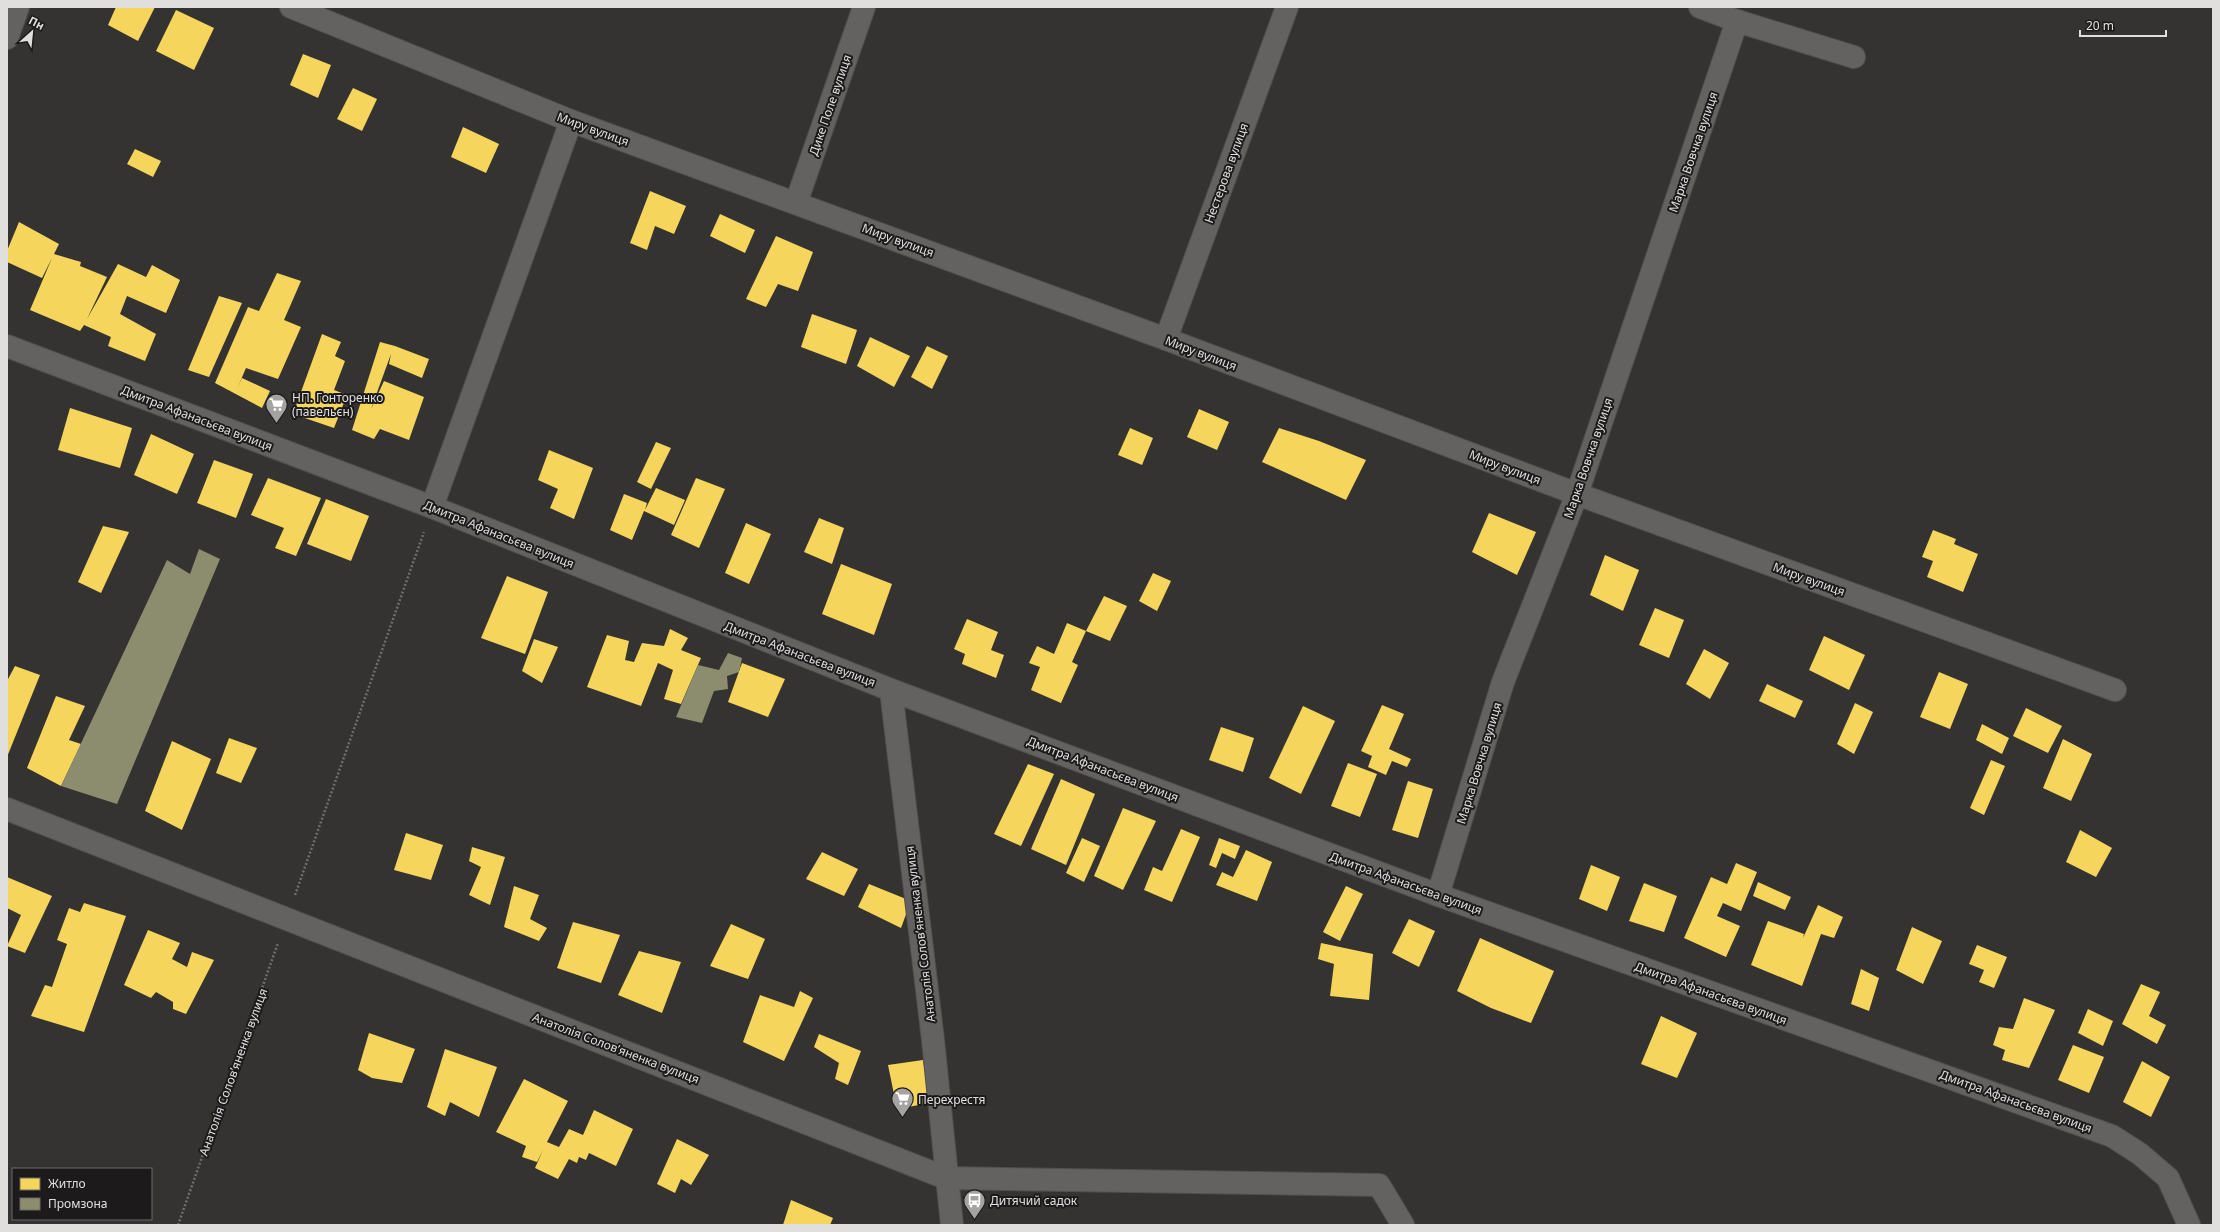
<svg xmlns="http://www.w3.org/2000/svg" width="2220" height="1232" viewBox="0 0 2220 1232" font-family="'Noto Sans',sans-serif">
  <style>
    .homes { fill: #f6d55c }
    .industry { fill: #8c8c6e }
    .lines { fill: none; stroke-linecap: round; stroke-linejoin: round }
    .minor-casing { stroke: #504f4e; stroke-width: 24 }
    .path { stroke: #6f6e6e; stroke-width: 2.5; stroke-dasharray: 2 2; stroke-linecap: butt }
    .minor { stroke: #636261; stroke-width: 22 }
    .labels { text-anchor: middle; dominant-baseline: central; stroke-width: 4; stroke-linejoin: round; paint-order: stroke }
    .street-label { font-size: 12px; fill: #e1dfde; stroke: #1c1a1a }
    .poi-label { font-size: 12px; fill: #e1dfde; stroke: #1c1a1a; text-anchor: start }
  </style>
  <rect width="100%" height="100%" fill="#353332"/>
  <g class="homes">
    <path d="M116,7H155L138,41L108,25Z"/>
    <path d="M176,10L214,28L194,70L156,51Z"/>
    <path d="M303,54L331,65L318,98L290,85Z"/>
    <path d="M353,88L377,99L362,131L337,119Z"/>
    <path d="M463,127L499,144L486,173L451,157Z"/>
    <path d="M135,149L161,161L153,177L127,164Z"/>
    <path d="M650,191L686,206L674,234L655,226L647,250L630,243Z"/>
    <path d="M720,214L755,230L745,253L710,236Z"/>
    <path d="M19,222L59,244L54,254L81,262L80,266L107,277L87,319L118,264L146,277L152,265L180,280L166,313L127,296L120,314L156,334L145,361L108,346L111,337L84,325L80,331L30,310L52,258L42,278L7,262V251Z"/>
    <path d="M776,236L813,252L798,291L778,284L766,307L746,299Z"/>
    <path d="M277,273L301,281L284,320L301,327L278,379L246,368L237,389L242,378L270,391L262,408L215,383L248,307L259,311Z"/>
    <path d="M219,296L242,303L209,377L188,370Z"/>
    <path d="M812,314L857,330L846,364L801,347Z"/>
    <path d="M322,334L341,342L335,356L345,361L334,390L347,395L334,428L293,414Z"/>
    <path d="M870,337L910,356L894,387L857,366Z"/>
    <path d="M380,342L395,346L429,359L422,378L389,364L391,354L371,409L384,381L424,397L409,440L380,429L374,439L352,430Z"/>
    <path d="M927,346L948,356L932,389L911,377Z"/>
    <path d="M70,408L132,428L120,468L58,450Z"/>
    <path d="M1199,409L1229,422L1217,450L1187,437Z"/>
    <path d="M1130,428L1153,438L1142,465L1118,455Z"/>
    <path d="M1279,428L1319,441L1366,460L1346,500L1262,462Z"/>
    <path d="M151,434L194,454L177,494L134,475Z"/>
    <path d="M656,442L671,448L651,489L637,482Z"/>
    <path d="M549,450L593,468L574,519L550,508L558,489L538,480Z"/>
    <path d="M214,460L253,474L236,518L197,503Z"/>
    <path d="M268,478L321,498L296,556L275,548L284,528L251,515Z"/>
    <path d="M696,478L725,489L699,548L671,535Z"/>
    <path d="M656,488L685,500L674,525L644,511L632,540L610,530L624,494L647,503L645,510Z"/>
    <path d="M326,499L369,516L351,561L307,544Z"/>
    <path d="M1489,513L1536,532L1517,575L1472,552Z"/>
    <path d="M819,518L844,528L832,564L804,552Z"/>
    <path d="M746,523L771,534L749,584L725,573Z"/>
    <path d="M103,526L129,532L101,593L78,582Z"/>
    <path d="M1933,530L1956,539L1954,544L1978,554L1963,592L1927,577L1933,561L1922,557Z"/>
    <path d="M1605,555L1639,570L1623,611L1590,595Z"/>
    <path d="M841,564L892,584L874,635L822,614Z"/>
    <path d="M1153,573L1171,581L1157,611L1139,601Z"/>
    <path d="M507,576L548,592L525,654L481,638Z"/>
    <path d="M1104,596L1127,606L1110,641L1086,631Z"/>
    <path d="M1655,608L1684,620L1669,658L1639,645Z"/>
    <path d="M967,619L998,632L991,650L1004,655L996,678L962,664L965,654L954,649Z"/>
    <path d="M1067,623L1086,631L1072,662L1078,665L1061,703L1031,690L1040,667L1029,663L1037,646L1054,654Z"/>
    <path d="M670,629L688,638L681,650L701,658L681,704L664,699L673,670L658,663L641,706L587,687L607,635L629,641L625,660L634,662L642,643L664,646Z"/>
    <path d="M1824,636L1865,655L1849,690L1809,670Z"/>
    <path d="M534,639L558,647L542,683L522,671Z"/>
    <path d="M1704,649L1729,663L1710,699L1686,684Z"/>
    <path d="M742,663L785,679L768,717L728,702Z"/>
    <path d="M15,666L40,675L7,757V681Z"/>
    <path d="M1939,672L1968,684L1950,729L1920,717Z"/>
    <path d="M1767,684L1803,701L1795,718L1759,701Z"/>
    <path d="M56,696L85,706L69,740L81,744L61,786L27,768Z"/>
    <path d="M1855,703L1873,712L1854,754L1837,744Z"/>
    <path d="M1382,705L1404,714L1389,749L1411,759L1407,767L1392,761L1386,775L1368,767L1372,756L1361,751Z"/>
    <path d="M1303,706L1335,721L1301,794L1269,778Z"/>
    <path d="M2026,708L2062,726L2048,753L2013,736Z"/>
    <path d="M1982,724L2009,738L2002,754L1976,740Z"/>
    <path d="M1221,727L1254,738L1243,772L1209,760Z"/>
    <path d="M229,738L257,748L241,783L216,773Z"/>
    <path d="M2063,739L2092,754L2071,801L2043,788Z"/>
    <path d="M172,741L211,759L182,830L145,811Z"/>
    <path d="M1991,760L2005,766L1984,815L1970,808Z"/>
    <path d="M1348,763L1377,774L1360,817L1331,806Z"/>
    <path d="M1028,764L1054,774L1021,846L994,834Z"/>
    <path d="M1061,779L1095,794L1066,865L1031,849Z"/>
    <path d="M1408,781L1433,789L1418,838L1392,830Z"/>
    <path d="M1123,808L1156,821L1123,890L1094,876Z"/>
    <path d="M1181,829L1200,837L1172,902L1144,890L1153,867L1162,871Z"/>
    <path d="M2080,830L2112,848L2096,877L2066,862Z"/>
    <path d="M406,833L443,845L431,880L394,870Z"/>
    <path d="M1082,838L1100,846L1084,882L1066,873Z"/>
    <path d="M1219,838L1240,846L1235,859L1222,853L1216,868L1209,865Z"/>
    <path d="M472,847L505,857L490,905L469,895L481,867L469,861Z"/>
    <path d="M1246,850L1272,862L1257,901L1216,885L1222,872L1233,877Z"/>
    <path d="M822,852L858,869L844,896L806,879Z"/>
    <path d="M1736,863L1757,872L1741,911L1723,903L1717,916L1740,926L1726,957L1684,938L1711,877L1727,884Z"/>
    <path d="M1591,865L1620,877L1607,911L1579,899Z"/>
    <path d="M7,877L52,896L25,953L7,946L21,915L7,908Z"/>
    <path d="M1758,882L1791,897L1785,910L1753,896Z"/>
    <path d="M1644,883L1677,896L1664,932L1629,921Z"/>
    <path d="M869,884L911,901L901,928L858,907Z"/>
    <path d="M514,886L539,895L530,919L547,928L539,941L504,927Z"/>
    <path d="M1346,886L1363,894L1340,941L1323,932Z"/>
    <path d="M84,903L126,916L84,1032L31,1016L45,985L52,987L67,944L57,940L69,908L80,912Z"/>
    <path d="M1818,905L1843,917L1834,938L1821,934L1802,986L1751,965L1768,921L1804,934L1803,938Z"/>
    <path d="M1409,919L1435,931L1419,967L1392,953Z"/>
    <path d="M573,922L620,935L601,983L557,968Z"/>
    <path d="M731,924L765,939L748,979L710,966Z"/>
    <path d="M1912,927L1942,941L1923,984L1896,970Z"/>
    <path d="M148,930L180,943L172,959L187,967L192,952L214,960L186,1014L173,1009V1002L156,992L151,998L124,985Z"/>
    <path d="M1480,938L1554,971L1531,1023L1491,1008L1457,991Z"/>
    <path d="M1321,943L1373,954L1369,1000L1330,996L1334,964L1318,959Z"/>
    <path d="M1977,945L2007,957L1994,988L1979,982L1984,970L1969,964Z"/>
    <path d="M639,951L681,962L662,1013L618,995Z"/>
    <path d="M1861,969L1879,978L1869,1011L1851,1004Z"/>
    <path d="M2141,984L2160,992L2149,1016L2166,1025L2157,1044L2122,1024Z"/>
    <path d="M800,991L813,998L784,1061L743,1042L760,995L794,1007Z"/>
    <path d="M2024,998L2055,1010L2029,1068L2002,1060L2005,1050L1993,1045L1999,1027L2013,1029Z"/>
    <path d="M2088,1009L2113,1021L2103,1046L2078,1033Z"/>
    <path d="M1661,1016L1697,1033L1677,1078L1641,1064Z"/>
    <path d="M369,1033L415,1049L402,1083L372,1078L358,1070Z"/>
    <path d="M819,1034L861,1051L848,1085L835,1079L839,1063L814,1047Z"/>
    <path d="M2073,1045L2104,1057L2089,1093L2058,1080Z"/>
    <path d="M445,1049L497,1067L479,1117L450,1102L445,1116L427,1107Z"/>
    <path d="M923,1060L930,1103L897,1109L888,1065Z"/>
    <path d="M2142,1061L2170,1077L2151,1117L2123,1102Z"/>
    <path d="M524,1079L568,1101L547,1142L559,1147L569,1129L583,1135L594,1110L633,1129L616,1166L589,1153L586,1160L579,1157L577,1163L569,1159L558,1179L535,1168L543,1150L537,1162L522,1157L526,1146L496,1132Z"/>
    <path d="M677,1139L709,1155L691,1185L681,1179L675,1193L657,1184Z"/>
    <path d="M791,1200L833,1218L830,1225H783Z"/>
  </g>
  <g class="industry">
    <path d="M199,549L220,559L117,804L61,786L167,560L190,574Z"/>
    <path d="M728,653L742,658L739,672L727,676L728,689L714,691L702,723L676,717L698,665L719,670Z"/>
  </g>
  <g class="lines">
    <defs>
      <g id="minor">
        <path d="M291,7L571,121L1166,339L1577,494L2115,690"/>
        <path d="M1700,7L1737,21L1854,57"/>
        <path d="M7,38L18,7"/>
        <path d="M796,203L864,7"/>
        <path d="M1166,339L1287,7"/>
        <path d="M7,346L432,507L891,690L1438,895L2112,1136L2140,1154L2168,1178L2189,1225"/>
        <path d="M432,507L571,121"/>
        <path d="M891,690L933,1040L952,1225"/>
        <path d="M7,809L946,1178L1379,1185L1403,1225"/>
        <path d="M1438,895L1503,682L1577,494L1737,21"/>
      </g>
    </defs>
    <use href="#minor" class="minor-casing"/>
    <g class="path">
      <path d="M295,895L424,532"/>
      <path d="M178,1225L278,943"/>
    </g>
    <use href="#minor" class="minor"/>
  </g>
  <defs>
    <symbol id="supermarket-pin" viewBox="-11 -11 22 30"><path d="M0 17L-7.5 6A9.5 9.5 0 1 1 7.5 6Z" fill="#a5a3a2" stroke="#1c1a1a"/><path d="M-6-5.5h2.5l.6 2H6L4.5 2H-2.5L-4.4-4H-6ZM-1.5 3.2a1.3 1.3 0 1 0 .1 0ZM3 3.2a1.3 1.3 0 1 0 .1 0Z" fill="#fff"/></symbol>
    <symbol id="bus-pin" viewBox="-11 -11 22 30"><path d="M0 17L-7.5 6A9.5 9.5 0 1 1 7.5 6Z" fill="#a5a3a2" stroke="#1c1a1a"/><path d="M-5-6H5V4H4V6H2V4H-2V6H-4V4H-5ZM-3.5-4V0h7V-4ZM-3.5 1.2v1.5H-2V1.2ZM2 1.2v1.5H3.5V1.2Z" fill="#fff"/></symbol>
  </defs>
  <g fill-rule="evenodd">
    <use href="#supermarket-pin" x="264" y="392" width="25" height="34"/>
    <use href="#supermarket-pin" x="890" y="1086" width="25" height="34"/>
    <use href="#bus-pin" x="962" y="1188" width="25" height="34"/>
  </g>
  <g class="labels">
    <g class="street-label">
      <text transform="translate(830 105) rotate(-71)">Дике Поле вулиця</text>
      <text transform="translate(593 129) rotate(20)">Миру вулиця</text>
      <text transform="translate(1693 152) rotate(-71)">Марка Вовчка вулиця</text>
      <text transform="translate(1226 173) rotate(-70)">Нестерова вулиця</text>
      <text transform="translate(898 240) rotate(20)">Миру вулиця</text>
      <text transform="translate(1201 353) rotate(21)">Миру вулиця</text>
      <text transform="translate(197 418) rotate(21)">Дмитра Афанасьєва вулиця</text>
      <text transform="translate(1588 458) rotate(-71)">Марка Вовчка вулиця</text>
      <text transform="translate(1505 467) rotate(21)">Миру вулиця</text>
      <text transform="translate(499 534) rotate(22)">Дмитра Афанасьєва вулиця</text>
      <text transform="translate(1809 579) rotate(20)">Миру вулиця</text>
      <text transform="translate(800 654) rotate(21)">Дмитра Афанасьєва вулиця</text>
      <text transform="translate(1479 763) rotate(-73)">Марка Вовчка вулиця</text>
      <text transform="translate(1103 769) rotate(21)">Дмитра Афанасьєва вулиця</text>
      <text transform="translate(1406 883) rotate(20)">Дмитра Афанасьєва вулиця</text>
      <text transform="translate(920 934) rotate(-97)">Анатолія Солов’яненка вулиця</text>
      <text transform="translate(1711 993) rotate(20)">Дмитра Афанасьєва вулиця</text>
      <text transform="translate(616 1048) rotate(21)">Анатолія Солов’яненка вулиця</text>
      <text transform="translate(233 1072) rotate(-70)">Анатолія Солов’яненка вулиця</text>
      <text transform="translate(2016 1101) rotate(20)">Дмитра Афанасьєва вулиця</text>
    </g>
    <g class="poi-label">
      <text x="292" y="397">НП. Гонторенко<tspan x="292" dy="14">(павельєн)</tspan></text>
      <text x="918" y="1099">Перехрестя</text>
      <text x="990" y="1200">Дитячий садок</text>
    </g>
  </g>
  <rect width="2220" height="1232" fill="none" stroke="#e1dfde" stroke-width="16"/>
  <rect x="12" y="1168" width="140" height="52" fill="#1c1a1a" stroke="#6b6968"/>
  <rect x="20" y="1178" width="20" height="12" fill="#f6d55c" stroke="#6b6968"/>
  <text x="48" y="1188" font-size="12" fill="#e1dfde">Житло</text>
  <rect x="20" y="1198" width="20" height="12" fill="#8c8c6e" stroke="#6b6968"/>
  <text x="48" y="1208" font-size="12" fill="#e1dfde">Промзона</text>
  <g transform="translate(32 32) rotate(27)" stroke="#1c1a1a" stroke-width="3" paint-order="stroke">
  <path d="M0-3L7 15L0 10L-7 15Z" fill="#e1dfde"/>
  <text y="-6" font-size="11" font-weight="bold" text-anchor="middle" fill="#e1dfde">Пн</text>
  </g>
  <path d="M2080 30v6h86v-6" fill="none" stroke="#e1dfde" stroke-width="2"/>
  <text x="2086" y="30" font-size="12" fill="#e1dfde" stroke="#1c1a1a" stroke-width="3" paint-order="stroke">20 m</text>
</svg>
